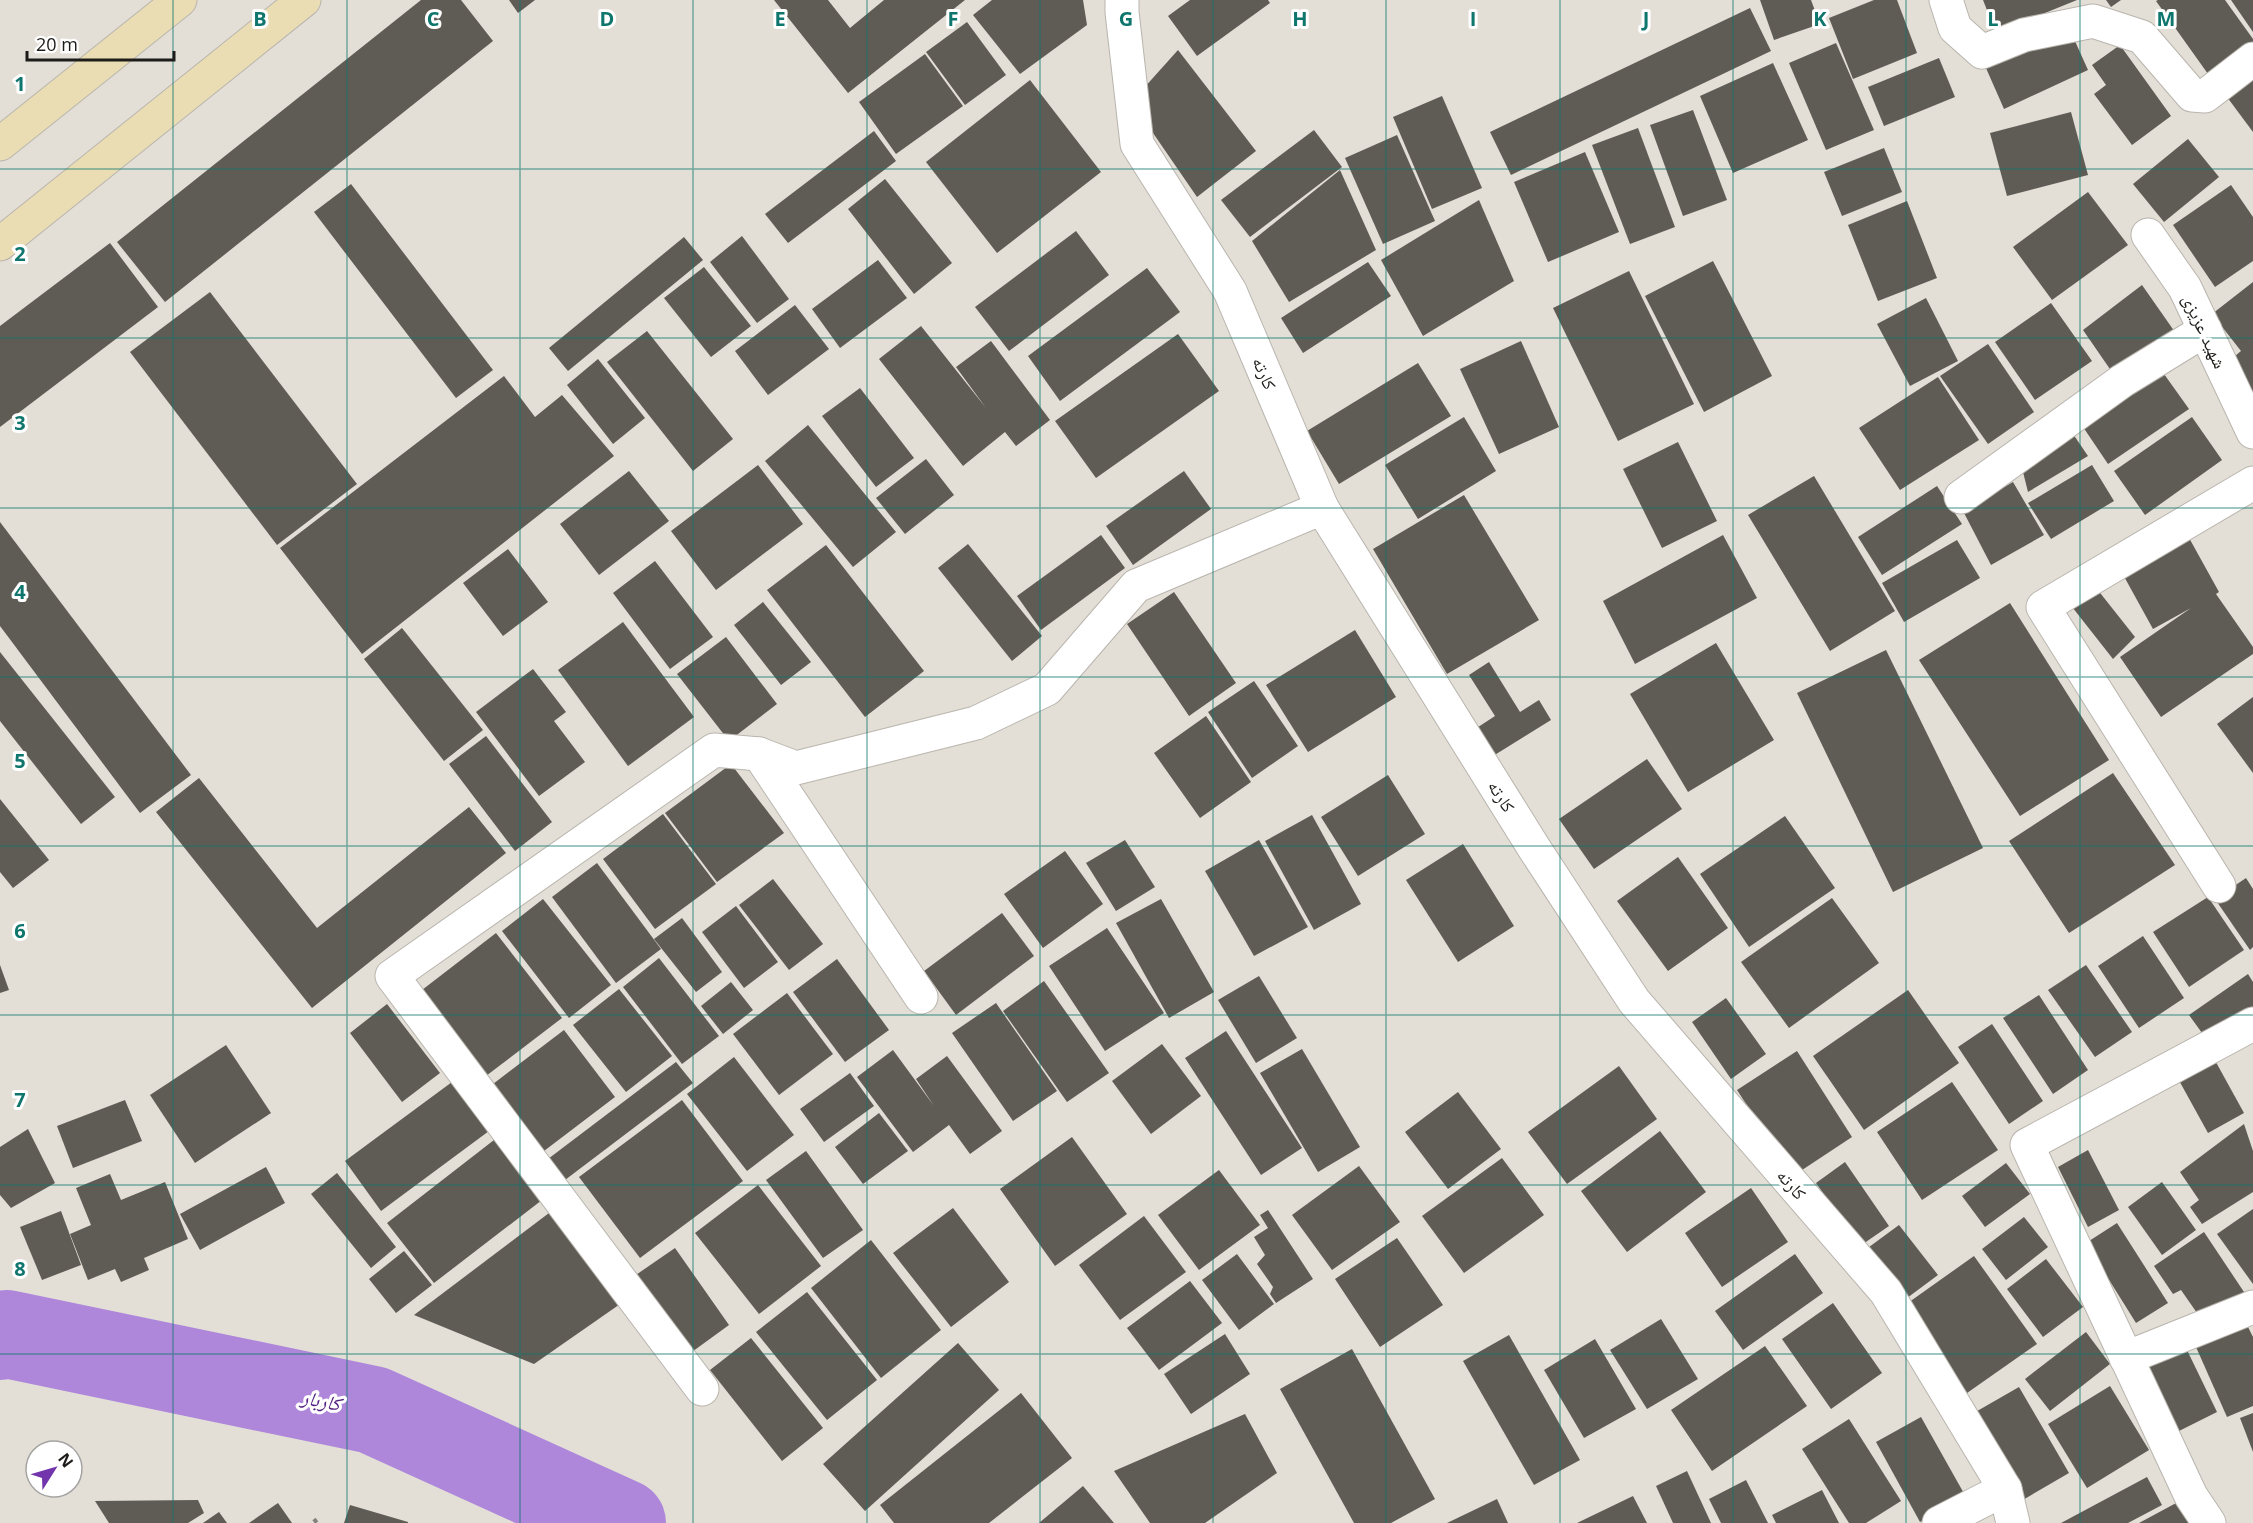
<svg xmlns="http://www.w3.org/2000/svg" width="2253" height="1523" viewBox="0 0 2253 1523" font-family="'Open Sans','Noto Naskh Arabic',sans-serif">
  <style>
    .lines { fill: none; stroke-linecap: round; stroke-linejoin: round }
    .river { stroke: #ae87db; stroke-width: 88 }
    .building { fill: #5f5b55 }
    .minor-casing { stroke: #b9b5ae; stroke-width: 35 }
    .tertiary-casing { stroke: #b9b5ae; stroke-width: 35 }
    .secondary-casing { stroke: #b9b5ae; stroke-width: 35 }
    .path { stroke: #83817b; stroke-width: 4; stroke-dasharray: 4.5 3; stroke-linecap: butt }
    .minor { stroke: #fff; stroke-width: 33 }
    .tertiary { stroke: #fff; stroke-width: 33 }
    .secondary { stroke: #eaddb4; stroke-width: 33 }
    .grid { fill: none; stroke: #0f766e; stroke-width: 1.5; stroke-opacity: 0.55 }
    .labels { text-anchor: middle; dominant-baseline: central; stroke-width: 6; stroke-linejoin: round; paint-order: stroke }
    .street-label { font-size: 18px; fill: #1d1c19; stroke: #fff }
    .water-label { font-size: 20px; font-style: italic; fill: #552182; stroke: #fff }
    .grid-label { font-size: 20px; text-anchor: middle; font-weight: bold; fill: #0f766e; stroke: #fff; stroke-width: 6; stroke-linejoin: round; paint-order: stroke }
  </style>
  <rect width="100%" height="100%" fill="#e3dfd7"/>
  <g class="lines">
    <path class="river" d="M0,1336L7,1334L373,1410L622,1523"/>
  </g>
  <g class="building">
    <path d="M421,0H461L493,41L165,302L117,242Z"/>
    <path d="M509,0H535L518,13Z"/>
    <path d="M774,0H828L850,28L884,0H965L848,93Z"/>
    <path d="M992,0H1083L1087,25L1020,74L973,15Z"/>
    <path d="M1190,0H1268L1270,3L1197,56L1168,16Z"/>
    <path d="M1760,0H1811L1820,24L1774,40Z"/>
    <path d="M1874,0H1897L1917,53L1853,79L1829,18Z"/>
    <path d="M1983,0H2077L1996,33Z"/>
    <path d="M2106,0H2121L2111,7Z"/>
    <path d="M2158,0H2225L2253,39V53L2213,81L2156,1Z"/>
    <path d="M2231,0H2253V32Z"/>
    <path d="M1750,8L1771,51L1511,175L1490,132Z"/>
    <path d="M967,22L1006,75L965,105L926,52Z"/>
    <path d="M2070,30L2088,70L2004,109L1986,68Z"/>
    <path d="M1836,43L1874,130L1826,150L1789,63Z"/>
    <path d="M2120,45L2171,116L2132,145L2094,94L2106,85L2092,65Z"/>
    <path d="M1178,50L1256,151L1197,197L1142,117L1143,89Z"/>
    <path d="M925,54L963,106L896,154L859,102Z"/>
    <path d="M1939,58L1955,97L1884,126L1868,87Z"/>
    <path d="M1773,63L1808,140L1733,173L1700,96Z"/>
    <path d="M2253,72V132L2224,93Z"/>
    <path d="M1030,80L1101,172L997,253L926,162Z"/>
    <path d="M1442,96L1482,188L1432,209L1393,117Z"/>
    <path d="M1693,110L1727,200L1683,216L1650,125Z"/>
    <path d="M2071,112L2088,175L2007,196L1990,133Z"/>
    <path d="M1638,128L1675,227L1630,244L1592,145Z"/>
    <path d="M1314,130L1342,167L1250,237L1221,200Z"/>
    <path d="M874,131L896,161L788,243L765,214Z"/>
    <path d="M1397,135L1435,221L1383,244L1345,158Z"/>
    <path d="M2188,139L2219,177L2164,222L2133,184Z"/>
    <path d="M1884,148L1902,192L1842,216L1824,172Z"/>
    <path d="M1585,152L1619,232L1548,262L1514,182Z"/>
    <path d="M1340,170L1376,250L1289,302L1252,241Z"/>
    <path d="M885,179L952,263L914,294L848,209Z"/>
    <path d="M351,184L493,370L456,398L314,212Z"/>
    <path d="M2231,185L2253,217V261L2215,287L2173,225Z"/>
    <path d="M2088,192L2128,245L2052,300L2013,247Z"/>
    <path d="M1479,200L1514,281L1423,336L1381,260Z"/>
    <path d="M1907,201L1937,278L1878,301L1848,225Z"/>
    <path d="M1076,231L1109,275L1009,351L975,307Z"/>
    <path d="M742,236L789,299L757,323L710,262Z"/>
    <path d="M684,237L703,260L568,371L549,348Z"/>
    <path d="M110,243L158,307L0,427V326Z"/>
    <path d="M878,260L907,298L840,348L812,309Z"/>
    <path d="M1713,261L1772,376L1704,412L1645,296Z"/>
    <path d="M1368,262L1391,296L1303,353L1281,318Z"/>
    <path d="M704,267L751,326L711,357L664,298Z"/>
    <path d="M1147,268L1180,312L1060,401L1028,356Z"/>
    <path d="M1629,271L1694,404L1618,441L1553,308Z"/>
    <path d="M2253,282V415L2216,372L2241,351L2212,314Z"/>
    <path d="M2142,285L2177,335L2112,372L2083,330Z"/>
    <path d="M210,292L357,484L277,545L130,352Z"/>
    <path d="M1926,298L1958,361L1910,386L1877,324Z"/>
    <path d="M2051,303L2092,361L2035,400L1995,342Z"/>
    <path d="M795,305L829,349L768,395L735,351Z"/>
    <path d="M921,326L986,408L956,367L991,341L1050,420L1016,446L1005,432L963,466L879,359Z"/>
    <path d="M647,331L733,439L693,471L607,362Z"/>
    <path d="M1178,334L1219,391L1096,478L1055,421Z"/>
    <path d="M1521,341L1559,427L1499,454L1460,369Z"/>
    <path d="M1988,344L2034,412L1988,444L1940,376Z"/>
    <path d="M598,359L645,418L613,444L567,385Z"/>
    <path d="M1418,363L1451,416L1339,484L1307,431Z"/>
    <path d="M2159,367L2189,409L2108,464L2079,421Z"/>
    <path d="M504,376L535,417L562,395L614,456L362,654L280,548Z"/>
    <path d="M1938,377L1979,440L1900,490L1859,428Z"/>
    <path d="M860,388L914,458L876,487L822,416Z"/>
    <path d="M1464,417L1496,471L1418,519L1385,465Z"/>
    <path d="M2192,417L2222,460L2145,515L2114,471Z"/>
    <path d="M808,425L896,532L853,567L765,461Z"/>
    <path d="M2073,434L2088,456L2028,492L2023,472Z"/>
    <path d="M1678,442L1717,521L1662,548L1623,469Z"/>
    <path d="M926,459L954,495L905,534L876,498Z"/>
    <path d="M758,465L803,524L716,590L671,531Z"/>
    <path d="M2092,465L2114,501L2051,539L2028,503Z"/>
    <path d="M629,471L669,521L599,575L560,524Z"/>
    <path d="M1184,471L1211,509L1133,565L1106,526Z"/>
    <path d="M1814,476L1895,611L1830,651L1748,515Z"/>
    <path d="M2013,482L2044,535L1991,565L1963,511Z"/>
    <path d="M1937,486L1962,524L1882,575L1858,537Z"/>
    <path d="M1464,495L1539,620L1447,674L1373,549Z"/>
    <path d="M0,522L191,775L140,813L0,626Z"/>
    <path d="M1101,535L1125,568L1041,630L1017,596Z"/>
    <path d="M1723,535L1757,598L1635,664L1603,601Z"/>
    <path d="M2188,536L2219,592L2216,594L2253,647V654L2161,717L2120,657L2191,608L2153,629L2121,571Z"/>
    <path d="M1957,540L1980,578L1904,622L1882,583Z"/>
    <path d="M968,544L1042,636L1012,661L938,568Z"/>
    <path d="M826,545L924,671L865,717L767,590Z"/>
    <path d="M508,549L548,602L503,636L463,583Z"/>
    <path d="M655,561L713,637L670,669L613,593Z"/>
    <path d="M2097,589L2135,637L2113,659L2069,603Z"/>
    <path d="M1174,592L1236,683L1189,716L1127,624Z"/>
    <path d="M763,602L811,662L781,685L734,625Z"/>
    <path d="M2010,603L2109,760L2020,816L1919,660Z"/>
    <path d="M623,622L694,717L628,766L558,670Z"/>
    <path d="M402,628L483,730L444,761L364,659Z"/>
    <path d="M1355,630L1396,697L1308,752L1266,685Z"/>
    <path d="M726,637L777,704L729,741L677,674Z"/>
    <path d="M1716,643L1774,740L1688,792L1630,694Z"/>
    <path d="M1886,650L1983,848L1893,892L1797,693Z"/>
    <path d="M0,652L115,797L81,824L0,721Z"/>
    <path d="M1489,662L1520,712L1539,700L1551,720L1485,761L1469,733L1495,716L1469,675Z"/>
    <path d="M533,669L566,712L554,721L585,762L539,796L476,712Z"/>
    <path d="M1254,681L1298,746L1252,778L1208,712Z"/>
    <path d="M2253,697V773L2217,724Z"/>
    <path d="M1206,716L1251,782L1200,818L1154,753Z"/>
    <path d="M486,736L552,822L515,851L449,764Z"/>
    <path d="M1647,759L1682,809L1594,869L1559,819Z"/>
    <path d="M731,764L784,833L717,882L665,813Z"/>
    <path d="M2113,773L2175,865L2069,933L2009,841Z"/>
    <path d="M1388,775L1425,834L1358,876L1321,817Z"/>
    <path d="M199,778L317,928L469,807L506,853L312,1008L156,812Z"/>
    <path d="M0,799L49,860L13,888L0,872Z"/>
    <path d="M663,814L716,884L655,929L603,859Z"/>
    <path d="M1312,815L1361,904L1314,930L1265,841Z"/>
    <path d="M1785,816L1835,888L1749,947L1700,874Z"/>
    <path d="M1125,840L1155,887L1116,911L1086,863Z"/>
    <path d="M1259,840L1308,927L1254,956L1205,871Z"/>
    <path d="M1463,844L1514,926L1458,962L1406,880Z"/>
    <path d="M1065,851L1103,904L1043,948L1004,894Z"/>
    <path d="M1678,857L1728,928L1668,971L1617,901Z"/>
    <path d="M597,863L661,949L616,983L552,897Z"/>
    <path d="M2246,878L2253,889V947L2250,950L2215,899Z"/>
    <path d="M773,879L823,944L789,970L739,905Z"/>
    <path d="M2208,897L2244,950L2189,987L2153,932Z"/>
    <path d="M1832,898L1879,963L1789,1028L1741,962Z"/>
    <path d="M543,899L611,985L569,1018L502,931Z"/>
    <path d="M1161,899L1214,992L1169,1018L1116,923Z"/>
    <path d="M736,906L778,962L744,988L702,932Z"/>
    <path d="M1002,913L1034,956L956,1015L924,971Z"/>
    <path d="M682,918L722,972L696,992L654,939Z"/>
    <path d="M1107,928L1164,1013L1105,1051L1049,966Z"/>
    <path d="M496,933L562,1018L486,1076L422,990Z"/>
    <path d="M2143,936L2184,998L2139,1028L2098,966Z"/>
    <path d="M659,958L719,1036L682,1064L623,987Z"/>
    <path d="M837,959L889,1030L845,1062L793,992Z"/>
    <path d="M0,965L9,990L0,993Z"/>
    <path d="M2086,965L2132,1032L2095,1057L2048,990Z"/>
    <path d="M2248,974L2253,982V1013L2210,1044L2189,1015Z"/>
    <path d="M1259,976L1297,1038L1256,1063L1218,1000Z"/>
    <path d="M1044,981L1109,1073L1067,1102L1003,1011Z"/>
    <path d="M731,982L753,1010L723,1034L701,1006Z"/>
    <path d="M619,989L672,1056L626,1092L573,1025Z"/>
    <path d="M1908,990L1959,1063L1864,1130L1813,1056Z"/>
    <path d="M787,993L833,1054L779,1095L733,1034Z"/>
    <path d="M2039,995L2088,1070L2053,1094L2003,1018Z"/>
    <path d="M1726,998L1766,1054L1731,1079L1692,1022Z"/>
    <path d="M996,1003L1057,1091L1013,1121L952,1033Z"/>
    <path d="M387,1004L440,1073L402,1102L350,1033Z"/>
    <path d="M1992,1024L2043,1101L2009,1124L1958,1047Z"/>
    <path d="M564,1030L615,1097L544,1151L493,1084Z"/>
    <path d="M1226,1031L1302,1148L1261,1175L1185,1058Z"/>
    <path d="M1162,1044L1201,1096L1151,1134L1112,1081Z"/>
    <path d="M226,1045L271,1113L195,1163L150,1095Z"/>
    <path d="M1302,1049L1360,1147L1318,1172L1260,1073Z"/>
    <path d="M893,1050L934,1106L916,1079L947,1056L1002,1131L970,1154L949,1125L913,1152L857,1077Z"/>
    <path d="M1797,1051L1852,1137L1793,1176L1737,1090Z"/>
    <path d="M2212,1055L2244,1113L2208,1133L2176,1075Z"/>
    <path d="M734,1057L794,1135L747,1171L687,1094Z"/>
    <path d="M676,1062L693,1083L565,1180L548,1159Z"/>
    <path d="M1619,1066L1657,1119L1567,1184L1528,1132Z"/>
    <path d="M850,1073L874,1106L824,1142L800,1109Z"/>
    <path d="M452,1082L489,1131L381,1211L345,1161Z"/>
    <path d="M1952,1082L1998,1150L1922,1200L1877,1132Z"/>
    <path d="M1458,1092L1501,1149L1448,1189L1405,1132Z"/>
    <path d="M125,1100L142,1141L73,1168L57,1126Z"/>
    <path d="M682,1100L743,1181L640,1258L579,1177Z"/>
    <path d="M879,1113L908,1151L863,1184L835,1147Z"/>
    <path d="M2244,1124L2253,1151V1192L2202,1224L2190,1207L2199,1200L2180,1172Z"/>
    <path d="M28,1129L55,1183L11,1208L0,1195V1147Z"/>
    <path d="M1660,1131L1706,1192L1627,1252L1581,1191Z"/>
    <path d="M1072,1137L1127,1214L1055,1266L1000,1189Z"/>
    <path d="M494,1140L542,1200L434,1283L387,1223Z"/>
    <path d="M2088,1150L2119,1210L2088,1227L2058,1167Z"/>
    <path d="M806,1151L863,1230L823,1258L766,1180Z"/>
    <path d="M1502,1158L1544,1215L1464,1273L1422,1216Z"/>
    <path d="M1845,1162L1889,1226L1860,1246L1816,1183Z"/>
    <path d="M2006,1163L2030,1194L1985,1227L1962,1196Z"/>
    <path d="M1359,1166L1400,1222L1332,1270L1292,1215Z"/>
    <path d="M266,1167L285,1203L200,1250L180,1214Z"/>
    <path d="M1219,1170L1260,1225L1199,1270L1158,1215Z"/>
    <path d="M337,1173L396,1247L371,1268L311,1194Z"/>
    <path d="M110,1174L121,1200L165,1182L188,1239L144,1258L149,1270L121,1282L115,1269L88,1280L70,1234L91,1225L76,1188Z"/>
    <path d="M2162,1182L2196,1230L2162,1255L2128,1207Z"/>
    <path d="M758,1185L821,1266L759,1314L695,1233Z"/>
    <path d="M1751,1188L1788,1242L1722,1287L1685,1233Z"/>
    <path d="M953,1208L1009,1282L951,1327L893,1253Z"/>
    <path d="M2253,1209V1284L2217,1234Z"/>
    <path d="M553,1210L623,1302L534,1364L414,1315Z"/>
    <path d="M1268,1210L1313,1279L1276,1303L1270,1294L1273,1287L1257,1264L1265,1255L1254,1237L1268,1228L1260,1215Z"/>
    <path d="M61,1211L81,1265L42,1280L20,1227Z"/>
    <path d="M1144,1216L1186,1272L1120,1320L1079,1265Z"/>
    <path d="M2024,1217L2048,1247L2006,1280L1982,1249Z"/>
    <path d="M2117,1223L2168,1303L2136,1323L2086,1243Z"/>
    <path d="M1899,1225L1938,1275L1903,1301L1865,1250Z"/>
    <path d="M2204,1232L2246,1295L2204,1323L2181,1290L2173,1294L2154,1266Z"/>
    <path d="M1397,1238L1443,1305L1380,1347L1335,1279Z"/>
    <path d="M871,1240L941,1330L881,1378L811,1288Z"/>
    <path d="M675,1248L729,1325L685,1357L630,1279Z"/>
    <path d="M404,1251L432,1285L396,1313L369,1279Z"/>
    <path d="M1237,1254L1274,1304L1239,1330L1202,1280Z"/>
    <path d="M1795,1254L1823,1293L1743,1350L1715,1311Z"/>
    <path d="M1974,1256L2037,1344L1967,1393L1905,1305Z"/>
    <path d="M2046,1259L2083,1307L2043,1337L2007,1289Z"/>
    <path d="M1190,1281L1222,1323L1159,1370L1127,1328Z"/>
    <path d="M807,1292L877,1380L827,1420L756,1332Z"/>
    <path d="M1833,1303L1882,1373L1831,1409L1782,1339Z"/>
    <path d="M1661,1319L1698,1379L1647,1409L1610,1350Z"/>
    <path d="M2247,1325L2253,1337V1406L2227,1417L2196,1347Z"/>
    <path d="M2086,1332L2110,1364L2050,1411L2025,1379Z"/>
    <path d="M1225,1334L1250,1374L1191,1414L1164,1374Z"/>
    <path d="M1509,1335L1580,1460L1534,1485L1463,1361Z"/>
    <path d="M751,1338L823,1428L782,1461L710,1370Z"/>
    <path d="M1595,1339L1636,1409L1584,1438L1544,1370Z"/>
    <path d="M958,1343L999,1390L865,1511L823,1464Z"/>
    <path d="M1765,1346L1807,1406L1712,1471L1671,1410Z"/>
    <path d="M2186,1348L2217,1412L2173,1434L2142,1370Z"/>
    <path d="M1352,1349L1435,1499L1391,1523H1354L1280,1389Z"/>
    <path d="M2110,1386L2149,1450L2087,1488L2048,1424Z"/>
    <path d="M2019,1387L2069,1473L2021,1501L1972,1414Z"/>
    <path d="M1021,1393L1072,1458L989,1523H894L880,1505Z"/>
    <path d="M2253,1413V1452L2240,1418Z"/>
    <path d="M1245,1414L1277,1473L1205,1523H1150L1114,1471Z"/>
    <path d="M1921,1417L1966,1497L1920,1522L1876,1442Z"/>
    <path d="M1849,1419L1901,1501L1866,1523H1849L1802,1449Z"/>
    <path d="M1687,1471L1711,1523H1673L1656,1486Z"/>
    <path d="M2147,1477L2162,1505L2128,1523H2061Z"/>
    <path d="M1746,1480L1768,1523H1721L1709,1499Z"/>
    <path d="M1083,1486L1114,1523H1039Z"/>
    <path d="M1822,1490L1839,1523H1776L1772,1515Z"/>
    <path d="M1633,1496L1647,1523H1577Z"/>
    <path d="M1497,1499L1508,1523H1447Z"/>
    <path d="M198,1500L204,1513L188,1523H109L95,1501Z"/>
    <path d="M2178,1502L2189,1523H2139Z"/>
    <path d="M278,1503L292,1523H249Z"/>
    <path d="M350,1505L408,1522V1523H344Z"/>
    <path d="M219,1512L227,1523H203Z"/>
  </g>
  <g class="lines">
    <defs>
      <g id="minor">
        <path d="M1946,0L1955,28L1982,52L2024,35L2093,21L2142,37L2192,95L2205,96L2253,59"/>
        <path d="M2148,235L2185,288L2253,432"/>
        <path d="M1961,497L2122,381L2205,330"/>
        <path d="M759,754L921,997"/>
        <path d="M2219,886L2043,607L2253,483"/>
        <path d="M2126,1358L2253,1307"/>
        <path d="M702,1389L392,976L714,750L759,754L796,768L976,723L1047,689L1136,586L1322,508"/>
        <path d="M1939,1523L2005,1489"/>
        <path d="M2209,1523L2191,1496L2027,1145L2253,1024"/>
      </g>
      <path id="tertiary" d="M1122,0V12L1137,144L1230,291L1322,508L1534,848L1634,1001L1886,1292L2005,1489L2013,1523"/>
      <g id="secondary">
        <path d="M0,144L180,0"/>
        <path d="M0,244L304,0"/>
      </g>
    </defs>
    <use href="#minor" class="minor-casing"/>
    <use href="#tertiary" class="tertiary-casing"/>
    <use href="#secondary" class="secondary-casing"/>
    <path class="path" d="M314,1519L317,1523"/>
    <use href="#minor" class="minor"/>
    <use href="#tertiary" class="tertiary"/>
    <use href="#secondary" class="secondary"/>
  </g>
  <path class="grid" d="M173,0V1523M347,0V1523M520,0V1523M693,0V1523M867,0V1523M1040,0V1523M1213,0V1523M1386,0V1523M1560,0V1523M1733,0V1523M1906,0V1523M2080,0V1523M0,169H2253M0,338H2253M0,508H2253M0,677H2253M0,846H2253M0,1015H2253M0,1185H2253M0,1354H2253"/>
  <g class="labels">
    <g class="street-label">
      <text transform="translate(2205 331) rotate(65)">شهید عزیزی</text>
      <text transform="translate(1265 373) rotate(67)">کارته</text>
      <text transform="translate(1502 796) rotate(58)">کارته</text>
      <text transform="translate(1792 1184) rotate(49)">کارته</text>
    </g>
    <g class="water-label">
      <text transform="translate(321 1400) rotate(11)">کاربار</text>
    </g>
  </g>
  <g class="grid-label">
    <text x="260" y="26">B</text>
    <text x="433" y="26">C</text>
    <text x="607" y="26">D</text>
    <text x="780" y="26">E</text>
    <text x="953" y="26">F</text>
    <text x="1126" y="26">G</text>
    <text x="1300" y="26">H</text>
    <text x="1473" y="26">I</text>
    <text x="1646" y="26">J</text>
    <text x="1820" y="26">K</text>
    <text x="1993" y="26">L</text>
    <text x="2166" y="26">M</text>
    <text x="20" y="91">1</text>
    <text x="20" y="261">2</text>
    <text x="20" y="430">3</text>
    <text x="20" y="599">4</text>
    <text x="20" y="768">5</text>
    <text x="20" y="938">6</text>
    <text x="20" y="1107">7</text>
    <text x="20" y="1276">8</text>
  </g>
  <g transform="translate(54 1469) rotate(53)"><circle r="28" fill="#ffffff" stroke="#a5a4a3" stroke-width="1.5"/>
  <path d="M0-4.5L10 22L0 15L-10 22Z" fill="#7335ab"/>
  <text y="-9" font-size="16" font-weight="bold" text-anchor="middle" fill="#1d1c19">N</text>
  </g>
  <path d="M27 51v9h147v-9" fill="none" stroke="#1d1c19" stroke-width="3"/>
  <text x="36" y="51" font-size="18" fill="#1d1c19" stroke="#ffffff" stroke-width="4.5" paint-order="stroke">20 m</text>
</svg>
